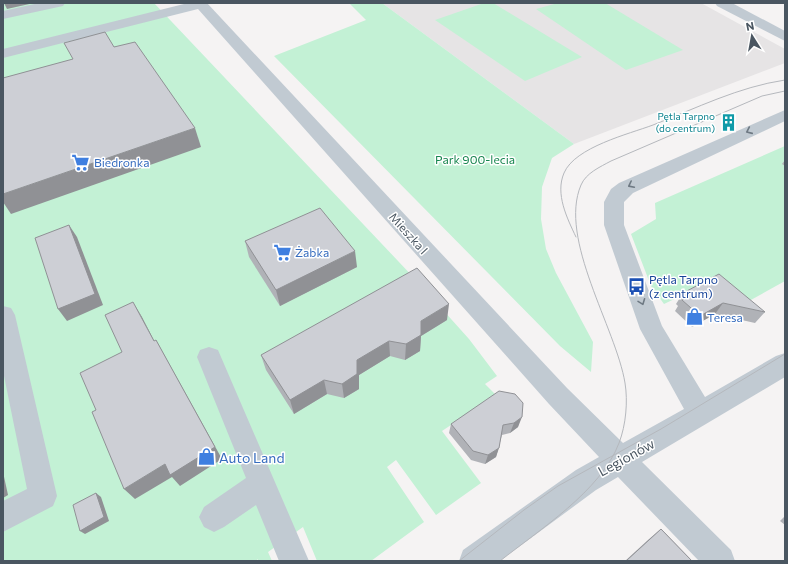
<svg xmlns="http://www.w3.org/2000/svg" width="788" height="564" viewBox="0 0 788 564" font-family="Commissioner,sans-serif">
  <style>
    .education { fill: #e6e4e5 }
    .green { fill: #c3f1d5 }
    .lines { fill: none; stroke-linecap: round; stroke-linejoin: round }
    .minor { fill: #c1cad2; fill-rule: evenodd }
    .tram { stroke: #b5b8bd; stroke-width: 1 }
    .wall { fill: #b0b2b7 }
    .shaded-wall { fill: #909195 }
    .building { fill: #cdcfd5; stroke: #909195 }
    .oneway { stroke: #6e7983 }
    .labels { text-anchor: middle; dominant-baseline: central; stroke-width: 3; stroke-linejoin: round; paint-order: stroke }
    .far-culture-label { font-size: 10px; fill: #0d838f; stroke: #fff; text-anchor: end }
    .park-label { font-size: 12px; fill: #17864f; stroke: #fff }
    .shop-label { font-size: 12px; fill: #366cbe; stroke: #fff; text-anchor: start }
    .street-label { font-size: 12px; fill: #4a5661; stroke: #fff }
    .transit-label { font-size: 12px; fill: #164399; stroke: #fff; text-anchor: start }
    .near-shop-label { font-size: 14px; fill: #366cbe; stroke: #fff; text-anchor: start }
    .near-street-label { font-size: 14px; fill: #4a5661; stroke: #fff }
  </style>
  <rect width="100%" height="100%" fill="#f5f3f3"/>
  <path class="education" d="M382,3H701L785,49V63L574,144Z"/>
  <g class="green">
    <path d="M3,3H154L416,280L469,339L497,376L485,384L496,395L442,431L481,483L436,515L396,460L387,467L424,522L371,561H317L303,527L268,552L272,561H258V559L256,561H3Z"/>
    <path d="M349,3H382L574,144L552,158L542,187L541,219L546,249L556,273L593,342L591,372L560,346L274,56L366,20Z"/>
    <path d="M484,3H493L582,57L525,81L435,20Z"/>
    <path d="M558,3H605L683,50L626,70L536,9Z"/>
    <path d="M785,146V281L740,306L712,281L664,304L651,286L631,234L656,219L655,203Z"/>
  </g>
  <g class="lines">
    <g class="minor">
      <path d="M39,3H65L63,6L3,19V11Z"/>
      <path d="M188,3H207L567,388L623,443L684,409L640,329L604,225V202L611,189L619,183L785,110V121L633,193L624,202V225L662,326L705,397L776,356L785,353V377L642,462L731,550L735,561H699L618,477L596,490L500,561H459L463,550L576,470L599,457L549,404L198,9L3,58V49Z"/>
      <path d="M715,3H732L785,31V41L717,6Z"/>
      <path d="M3,306L11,308L15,315L57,496L53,506L3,532V501L27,489L3,371Z"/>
      <path d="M209,347L218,350L221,357L309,561H279L256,505L224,527L214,532L204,527L199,517L204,507L246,478L197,357L200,350Z"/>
    </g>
    <g class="tram">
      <path d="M576,237C567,218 555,194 564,173C575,147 629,134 653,125C697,108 738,87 785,80"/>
      <path d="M459,561L524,510L558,486L661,429L785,354"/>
      <path d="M500,561C539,530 601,491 619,443C626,425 628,401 625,383C616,328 558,239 581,185C586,173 600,167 611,161L762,96L785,91"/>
    </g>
  </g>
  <g class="wall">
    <path d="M785,160V166L782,164Z"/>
    <path d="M245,241L357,267L280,306L249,257Z"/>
    <path d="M683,293L765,312L755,323L715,314L692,327L675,311L678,306L676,304Z"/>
    <path d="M447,320L421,336L420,351L405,360L390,356L359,375V389L344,398L327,394L294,414L266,370L261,355Z"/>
    <path d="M523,403L518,427L510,433L502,435L496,457L485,464L471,460L449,433L451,424Z"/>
    <path d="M785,516V525L780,521Z"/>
    <path d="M661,529L692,561H625L649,539Z"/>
  </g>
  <g class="shaded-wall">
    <path d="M4,3H34L7,9Z"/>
    <path d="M195,128L201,147L11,214L3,202V194Z"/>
    <path d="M69,225L77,237L103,305L67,321L58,309Z"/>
    <path d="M355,251L357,267L280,306L276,290Z"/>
    <path d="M133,302L142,317L162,356L154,341Z"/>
    <path d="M723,303L715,314L692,327L700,316Z"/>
    <path d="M449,304L447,320L421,336L420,351L405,360L406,344L421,321Z"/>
    <path d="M156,340L222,459L180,486L172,477L135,499L124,489L165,464Z"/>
    <path d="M389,341L390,356L359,375V389L344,398L342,384L357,360Z"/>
    <path d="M324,380L327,394L294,414L290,400Z"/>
    <path d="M522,417L518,427L510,433L514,423Z"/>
    <path d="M499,448L496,457L485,464L488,455Z"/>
    <path d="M3,472L8,495L3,498Z"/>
    <path d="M96,493L101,497L109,521L85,534L80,531Z"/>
  </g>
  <g class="building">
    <path d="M105,32L114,47L135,42L195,128L3,194V78L73,59L64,43Z"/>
    <path d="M320,208L355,251L276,290L245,241Z"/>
    <path d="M69,225L95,294L58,309L35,238Z"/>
    <path d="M417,268L449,304L421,321V335L406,344L389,341L357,360V374L342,384L324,380L290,400L261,355Z"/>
    <path d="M719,274L765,312L723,303L700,316L682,300L687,297L683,293Z"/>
    <path d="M133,302L154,341L156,340L215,447L170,475L165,464L124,489L92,412L96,410L80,373L122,352L105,315Z"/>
    <path d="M499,391L515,394L523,403L522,417L514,423L503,425L499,448L488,455L473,451L451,424Z"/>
    <path d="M96,493L104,517L80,531L73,505Z"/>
    <path d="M661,529L692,561H626Z"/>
  </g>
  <defs><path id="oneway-chevron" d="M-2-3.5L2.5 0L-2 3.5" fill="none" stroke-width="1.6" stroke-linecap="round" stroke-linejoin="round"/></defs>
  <g class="oneway">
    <use href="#oneway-chevron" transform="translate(749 131) rotate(156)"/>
    <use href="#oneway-chevron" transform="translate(631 185) rotate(153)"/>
    <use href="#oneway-chevron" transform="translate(642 302) rotate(69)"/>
  </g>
  <defs>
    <symbol id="building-bare" viewBox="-9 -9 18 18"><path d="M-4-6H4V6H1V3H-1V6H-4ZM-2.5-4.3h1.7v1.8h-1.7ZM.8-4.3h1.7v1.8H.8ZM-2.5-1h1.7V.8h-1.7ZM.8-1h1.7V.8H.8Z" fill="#0f9aa8" stroke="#fff" stroke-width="2.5" paint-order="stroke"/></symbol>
    <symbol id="supermarket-bare" viewBox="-9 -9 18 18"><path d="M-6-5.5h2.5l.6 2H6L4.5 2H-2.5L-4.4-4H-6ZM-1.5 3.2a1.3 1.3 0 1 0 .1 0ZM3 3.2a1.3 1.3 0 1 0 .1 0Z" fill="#3f7fe0" stroke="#fff" stroke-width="2.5" paint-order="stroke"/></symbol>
    <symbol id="bus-bare" viewBox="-9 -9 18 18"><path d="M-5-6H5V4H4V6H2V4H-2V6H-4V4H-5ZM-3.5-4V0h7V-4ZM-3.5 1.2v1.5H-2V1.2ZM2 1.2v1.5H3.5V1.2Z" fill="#1a4fb4" stroke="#fff" stroke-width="2.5" paint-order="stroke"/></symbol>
    <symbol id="shop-bare" viewBox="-9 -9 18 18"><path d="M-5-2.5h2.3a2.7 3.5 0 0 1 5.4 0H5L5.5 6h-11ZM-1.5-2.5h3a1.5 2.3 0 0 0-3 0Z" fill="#3f7fe0" stroke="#fff" stroke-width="2.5" paint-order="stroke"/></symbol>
  </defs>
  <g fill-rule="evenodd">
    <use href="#building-bare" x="716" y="110" width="25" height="25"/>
    <use href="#supermarket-bare" x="68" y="150" width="25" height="25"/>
    <use href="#supermarket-bare" x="270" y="240" width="25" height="25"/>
    <use href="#bus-bare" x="624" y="274" width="25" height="25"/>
    <use href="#shop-bare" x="682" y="304" width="25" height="25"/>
    <use href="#shop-bare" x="194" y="444" width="25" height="25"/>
  </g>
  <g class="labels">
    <g class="far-culture-label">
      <text x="715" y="116">Pętla Tarpno<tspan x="715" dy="12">(do centrum)</tspan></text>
    </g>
    <g class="park-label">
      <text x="475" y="159">Park 900-lecia</text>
    </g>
    <g class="shop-label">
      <text x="94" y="162">Biedronka</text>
      <text x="295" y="252">Żabka</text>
      <text x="707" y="317">Teresa</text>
    </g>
    <g class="street-label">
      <text transform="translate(409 233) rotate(48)">Mieszka I</text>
    </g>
    <g class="transit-label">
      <text x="649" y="279">Pętla Tarpno<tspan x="649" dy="14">(z centrum)</tspan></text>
    </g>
    <g class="near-shop-label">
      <text x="219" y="457">Auto Land</text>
    </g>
    <g class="near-street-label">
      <text transform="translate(626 457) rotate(-29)">Legionów</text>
    </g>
  </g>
  <rect width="788" height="564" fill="none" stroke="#4a5661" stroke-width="8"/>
  <g transform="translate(752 36) rotate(349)" stroke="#ffffff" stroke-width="3" paint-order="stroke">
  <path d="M0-3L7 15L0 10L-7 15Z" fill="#4a5661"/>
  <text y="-6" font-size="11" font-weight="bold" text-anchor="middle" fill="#4a5661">N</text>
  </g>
</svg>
